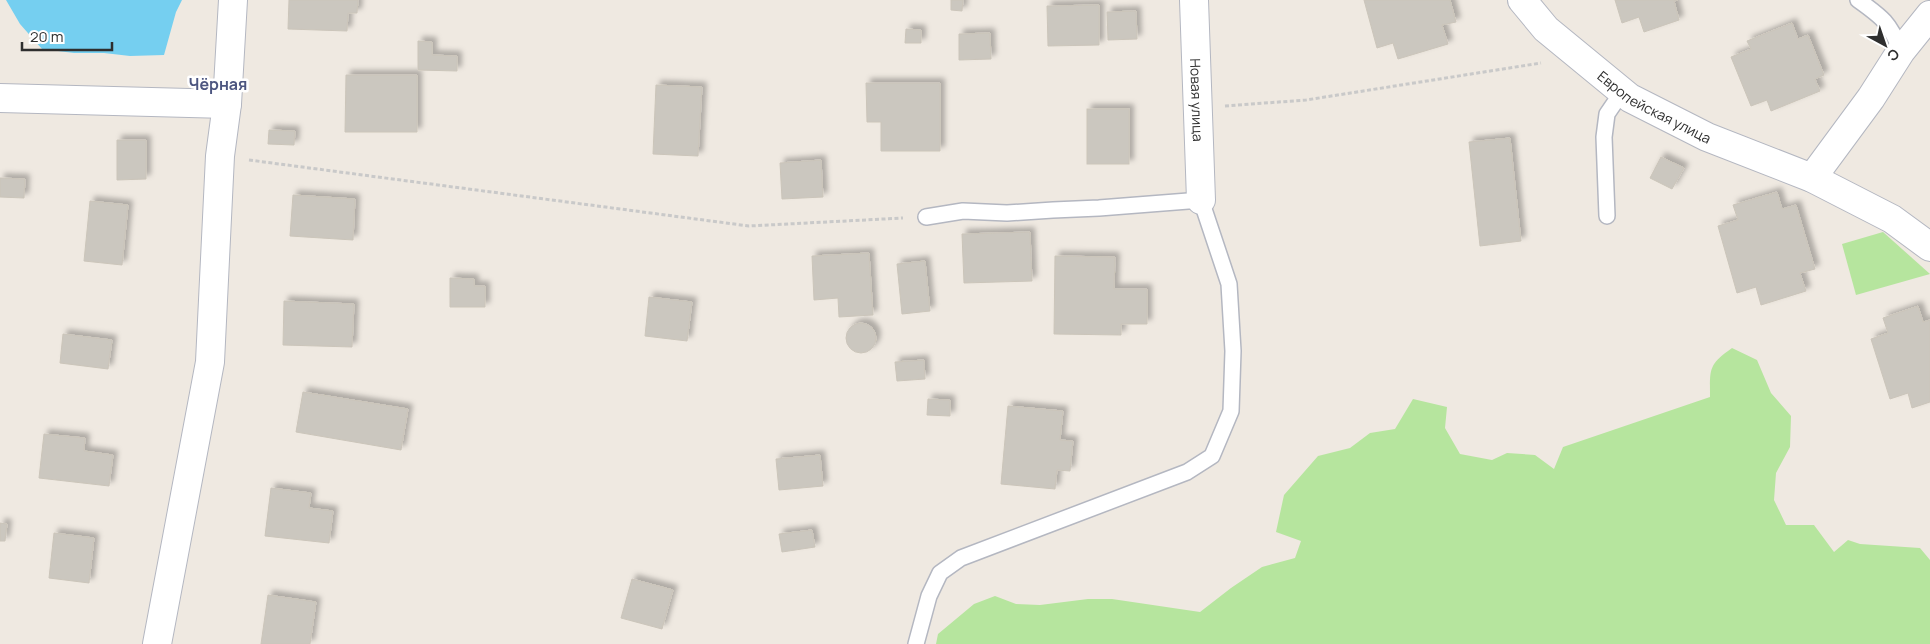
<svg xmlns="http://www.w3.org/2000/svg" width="1930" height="644" viewBox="0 0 1930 644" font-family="Manrope,sans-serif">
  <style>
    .green { fill: #b6e59e }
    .water { fill: #75cff0 }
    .building { fill: #cbc7bf; stroke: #cbc5ba; filter: url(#shadow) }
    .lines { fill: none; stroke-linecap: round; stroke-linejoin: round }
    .lane-casing { stroke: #b4b7c1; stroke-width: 18 }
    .street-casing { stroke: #b4b7c1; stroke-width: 30 }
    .path { stroke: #c9c9c9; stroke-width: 3; stroke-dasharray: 4 2.5; stroke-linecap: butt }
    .lane { stroke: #fff; stroke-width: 15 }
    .street { stroke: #fff; stroke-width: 28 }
    .labels { text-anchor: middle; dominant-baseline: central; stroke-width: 5; stroke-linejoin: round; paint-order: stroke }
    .street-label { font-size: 14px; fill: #2e2e2e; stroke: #fff }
    .quarter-label { font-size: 16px; font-weight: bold; fill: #4d5680; stroke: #fff }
  </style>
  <defs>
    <filter id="shadow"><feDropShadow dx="4.5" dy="-4.5" stdDeviation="2.5" flood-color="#0004"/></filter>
  </defs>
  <rect width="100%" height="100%" fill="#efe9e1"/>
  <g class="green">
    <path d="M1883,232L1930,274L1856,295L1842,244Z"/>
    <path d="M1732,348L1757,360L1771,393L1791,416L1790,447L1776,473L1774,500L1786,525H1814L1834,552L1848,540L1860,544L1920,548L1930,560V644H936L938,634L974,604L995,596L1016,604L1040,605L1088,599H1112L1200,612L1231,588L1262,567L1295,558L1301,541L1276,532L1284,495L1318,456L1350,448L1370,433L1395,429L1413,399L1447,407L1445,428L1460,454L1492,460L1507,453L1535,455L1554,469L1563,447L1710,397C1710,369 1708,365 1732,348Z"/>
  </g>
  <path class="water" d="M6,0H182L176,12L164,55L130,56L104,53H74L42,49L20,24Z"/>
  <g class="building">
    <path d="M289,0H358L357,13H348L347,31L288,29Z"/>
    <path d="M951,0H963L962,11L951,10Z"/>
    <path d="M1364,0H1450L1456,22L1442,25L1448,44L1398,59L1393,43L1377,48Z"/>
    <path d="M1615,0H1678L1674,1L1679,20L1644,32L1639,17L1622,23Z"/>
    <path d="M1099,5V45L1048,46L1047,6Z"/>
    <path d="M1136,11L1137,39L1108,40L1107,12Z"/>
    <path d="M1792,23L1798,39L1808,35L1824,75L1815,79L1820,91L1771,111L1767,100L1751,106L1731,57L1751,49L1747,41Z"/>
    <path d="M906,29L921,30V43H905Z"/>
    <path d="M990,33L991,59L959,60V34Z"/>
    <path d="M418,41L432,42V55L457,56V71L418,70Z"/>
    <path d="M346,75H417V132H345Z"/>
    <path d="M866,83H940V151H881V122H867Z"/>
    <path d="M656,85L702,87L698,156L653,154Z"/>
    <rect x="1087" y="109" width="42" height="55"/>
    <path d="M269,130L295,131L294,145L268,144Z"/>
    <path d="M1510,138L1521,241L1480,246L1469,142Z"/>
    <path d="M117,140H146V179L117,180Z"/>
    <path d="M1661,157L1684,168L1672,189L1650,178Z"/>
    <path d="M821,160L823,197L782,199L780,163Z"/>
    <path d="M0,178L25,179L24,198L0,197Z"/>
    <path d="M1777,192L1782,209L1796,205L1815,269L1800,273L1806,291L1761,305L1756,287L1737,293L1718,226L1738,220L1733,205Z"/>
    <path d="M293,195L355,199L353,240L290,236Z"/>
    <path d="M90,201L128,205L122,265L84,261Z"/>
    <path d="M1030,232L1032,281L964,283L962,234Z"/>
    <path d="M869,253L873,315L839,317L838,298L814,300L812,256Z"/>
    <path d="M1055,256L1115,257L1114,289H1147V324H1121V335L1054,334Z"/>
    <path d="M925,261L930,311L902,314L897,264Z"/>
    <path d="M450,278L474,279V286H485V307H450Z"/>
    <path d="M649,297L692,302L687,341L645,336Z"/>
    <path d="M284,301L354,304L352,347L283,345Z"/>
    <path d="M1918,306L1923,322L1930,320V402L1912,408L1908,393L1890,399L1871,339L1888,333L1883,318Z"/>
    <circle cx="861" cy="338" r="15"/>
    <path d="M63,334L112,340L108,369L60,363Z"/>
    <path d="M924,360L925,379L897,381L895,362Z"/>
    <path d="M303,392L408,409L401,450L296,432Z"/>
    <path d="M928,399L950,400V416L927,415Z"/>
    <path d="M1008,406L1063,411L1060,440L1073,441L1070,471L1057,470L1055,489L1001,484Z"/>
    <path d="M44,434L85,438L84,451L113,455L109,486L39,478Z"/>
    <path d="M820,455L823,486L779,490L776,459Z"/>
    <path d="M271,488L311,493L309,508L333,511L329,543L265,536Z"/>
    <path d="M0,523L7,524L5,541H0Z"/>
    <path d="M812,530L815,547L782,552L779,534Z"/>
    <path d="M54,533L94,538L89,583L49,578Z"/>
    <path d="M632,579L673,590L662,629L621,618Z"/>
    <path d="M268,595L316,602L310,644H261Z"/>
  </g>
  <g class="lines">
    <defs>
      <g id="lane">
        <path d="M1858,0C1882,17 1890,23 1901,51"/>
        <path d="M1607,216L1604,137L1607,114L1622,92"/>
        <path d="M916,644L929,596L940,573L961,558L1187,472L1212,456L1231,411L1233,351L1229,284L1201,200L1099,208L1053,210L1007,213L963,211L926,217"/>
      </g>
      <g id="street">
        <path id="s1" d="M1194,0L1201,200"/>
        <path id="s2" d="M1522,0L1546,29L1630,98L1707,137L1812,178L1892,219L1930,247"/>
        <path d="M0,98L227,104"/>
        <path d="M1812,178L1871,98L1901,51L1930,15"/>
        <path d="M157,644L210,362L220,156L227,104L233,0"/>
      </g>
    </defs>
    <use href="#lane" class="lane-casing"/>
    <use href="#street" class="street-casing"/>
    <g class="path">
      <path d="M1225,106L1306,100L1541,63"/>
      <path d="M249,160L749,226L903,218"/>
    </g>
    <use href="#lane" class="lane"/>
    <use href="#street" class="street"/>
  </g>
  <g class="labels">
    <g class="street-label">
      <text stroke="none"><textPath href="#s1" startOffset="100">Новая улица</textPath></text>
      <text stroke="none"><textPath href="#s2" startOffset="172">Европейская улица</textPath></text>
    </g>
    <g class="quarter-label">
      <text x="218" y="84">Чёрная</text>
    </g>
  </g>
  <g transform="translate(1885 45) rotate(140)" stroke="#ffffff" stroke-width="4" paint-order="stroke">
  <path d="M0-4L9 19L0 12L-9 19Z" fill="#2e2e2e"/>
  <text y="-8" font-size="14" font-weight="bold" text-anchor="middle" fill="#2e2e2e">С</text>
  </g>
  <path d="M22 42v8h90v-8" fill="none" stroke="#2e2e2e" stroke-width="2.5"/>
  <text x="30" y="42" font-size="15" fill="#2e2e2e" stroke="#ffffff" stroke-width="4" paint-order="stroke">20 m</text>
</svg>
